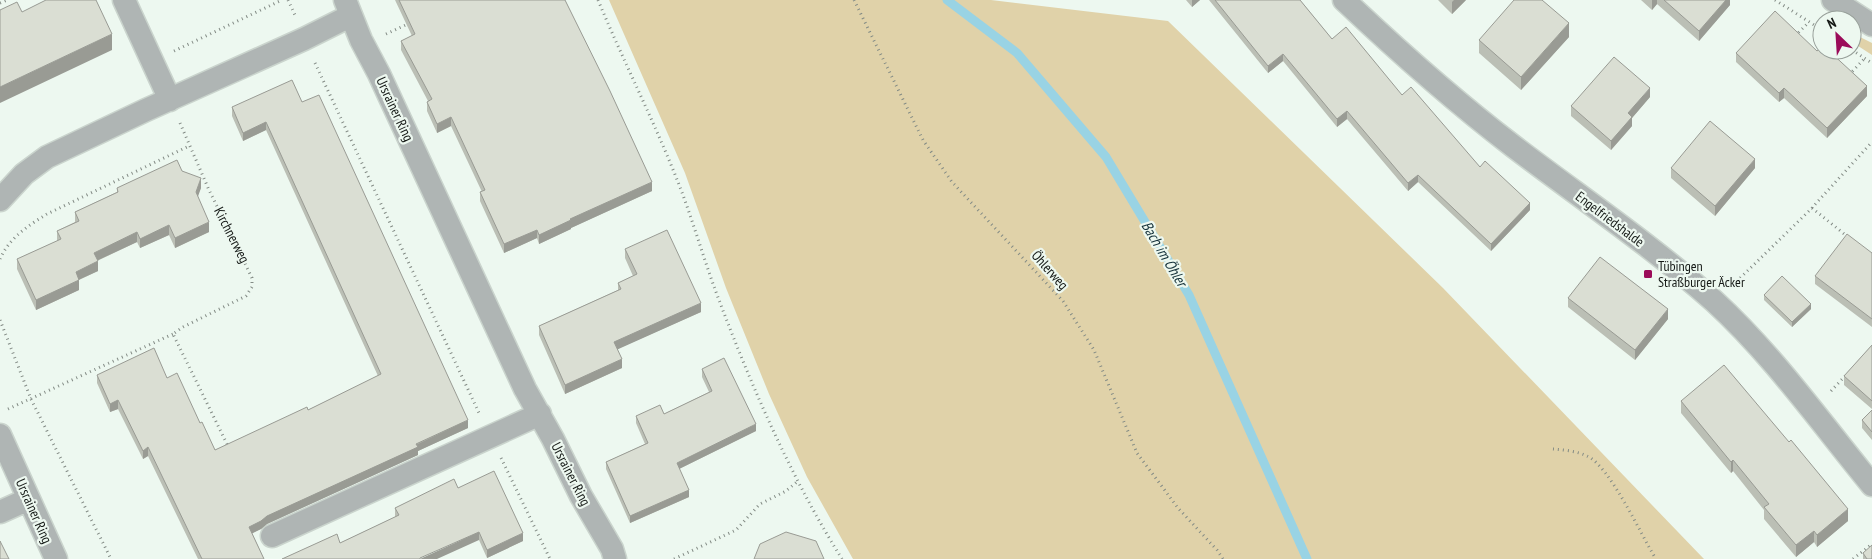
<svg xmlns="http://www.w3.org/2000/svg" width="1872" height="559" font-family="'PT Sans Narrow',sans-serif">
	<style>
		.green { fill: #e0d2a9 }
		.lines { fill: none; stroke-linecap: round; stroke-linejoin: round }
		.stream { stroke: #99d3e4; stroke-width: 9 }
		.street-casing { stroke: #cad4cd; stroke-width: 25 }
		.path { stroke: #838b85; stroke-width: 3; stroke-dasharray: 1 4; stroke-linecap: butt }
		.street { stroke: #afb5b4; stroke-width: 22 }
		.wall { fill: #bbbfb5 }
		.shaded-wall { fill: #999b94 }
		.building { fill: #daded3; stroke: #999b94 }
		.poi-dot { fill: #9b0b59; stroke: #edf8f0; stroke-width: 2 }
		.labels { text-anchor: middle; stroke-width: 4.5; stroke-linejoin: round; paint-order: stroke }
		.street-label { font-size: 14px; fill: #141815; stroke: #edf8f0 }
		.poi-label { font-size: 14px; fill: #141815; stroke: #edf8f0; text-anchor: start }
		.water-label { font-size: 15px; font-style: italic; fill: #15323a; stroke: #edf8f0 }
	</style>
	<rect width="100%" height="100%" fill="#edf8f0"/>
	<path class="green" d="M609 0H991L1168 21 1443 288 1704 559H853L807 477 769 394 726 288 685 173Z
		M1852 33 1872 43V55L1852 42Z"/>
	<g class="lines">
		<path class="stream" d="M947 0 1017 53 1106 157 1189 295 1307 559"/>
		<g class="street-casing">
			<path id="street" d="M124 0 170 100
				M345 0 361 40 379 74 525 389 553 439 581 496 612 549 615 559
				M1344 0C1398 51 1454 101 1513 146 1580 197 1651 245 1714 301 1773 355 1821 423 1872 485
				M1833 0 1872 25
				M0 200 24 174 47 157 146 110 304 39 350 16
				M0 435 56 559
				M0 512 29 499
				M272 536 540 414"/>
		</g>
		<path class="path" d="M288 0 295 15
			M598 0C623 60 652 117 676 177 691 214 702 254 716 292 750 383 790 476 842 559
			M854 0 923 140 952 182 1063 301 1094 350 1137 453 1178 508 1217 550 1223 559
			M1775 0 1822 30
			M0 3 7 0
			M386 34 410 23
			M1795 36 1809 22
			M1852 50 1872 63
			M174 51 282 0
			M315 63 480 415
			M1849 75 1865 58
			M180 123 209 190 252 278V287L246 296 183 327 173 334 229 448
			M1812 208 1848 237
			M0 259C9 238 29 225 47 214L189 146
			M1733 285 1810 210 1872 142
			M0 320 31 399 111 559
			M1831 391 1847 374
			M8 409 173 334
			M1553 449C1564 450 1577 451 1587 456 1610 466 1641 535 1656 559
			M501 458 550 559
			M674 559 736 530 760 504 786 491 798 481
			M1853 559 1872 544"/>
		<use href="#street" class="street"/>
	</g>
	<path class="wall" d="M395 0H565L652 191 571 228V229L539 244 537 238 504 253 480 201V192H482L451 126 437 133 427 111V102L428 101 401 50V41L412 36Z
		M1186 0H1200L1192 7Z
		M1209 0H1300L1332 39 1402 95 1480 167 1530 210 1491 251 1418 182 1408 191 1347 119 1337 127 1283 61 1268 73Z
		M1438 0H1466L1452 14Z
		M1641 0H1730V5L1699 41 1657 4 1652 10Z
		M1569 37 1521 90 1479 53V40Z
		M1817 51 1867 96 1827 138 1784 98 1779 102 1736 62V53Z
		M1650 97 1632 118V126L1611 150 1571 116V106Z
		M302 102 468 428 418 451V455L267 524 261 529 252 533 264 559H198L148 456 143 459 118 409 110 412 97 383V375L167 378 200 423 215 450 308 410 378 376 266 130 243 141 232 116V107Z
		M1671 168H1755L1715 216 1671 178Z
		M182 171 201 188 197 196 209 232 175 248 169 235 140 248 137 242 97 261 98 271 79 280V290L36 310 17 269V259L57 241V231L75 222V212L117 192V188Z
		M625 249 701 312 617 349 622 368 565 394 539 335V326L618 290V283L633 276 625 258Z
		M1872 253V327L1815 284V276Z
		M1764 295 1811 309 1792 327 1764 300Z
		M1568 298 1668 319 1635 360 1568 307Z
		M1872 345V409L1844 385V376Z
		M702 369 756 431 679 469 689 497 630 523 606 469V462L645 444 636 423V416L664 414 709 392 702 377Z
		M1681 401 1848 521 1817 547 1814 542 1796 557 1764 519V510L1733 471 1731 473 1681 413Z
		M1872 410V440L1862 428V420Z
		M458 488 523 541 487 558 479 540 340 543 395 517V508Z
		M1863 553 1872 559H1863Z"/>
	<path class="shaded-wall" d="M1192 0H1200L1192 7Z
		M1454 0H1466L1452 14V2Z
		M1652 0H1657V4L1652 10Z
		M1726 0H1730V5L1699 41V31Z
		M1569 23V37L1521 90V77Z
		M112 34V50L0 103V87Z
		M1283 54V61L1268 73V66Z
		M1867 86V96L1827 138V128Z
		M1650 88V97L1632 118V126L1611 150V141L1628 113Z
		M1784 88V98L1779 102V93Z
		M1347 111V119L1337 127V119Z
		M451 117V126L437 133V124Z
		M266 122V130L243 141V133Z
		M1755 159V168L1715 216V206Z
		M1418 175V182L1408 191V183Z
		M201 178V188L196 202V192Z
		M652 182V191L571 228V229L539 244V235L570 219Z
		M1530 203V210L1491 251V244Z
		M209 222V232L175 248V238Z
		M169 225V235L140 248V239Z
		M537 230V238L504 253V244Z
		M137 232V242L94 262V253Z
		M98 261V271L76 281V272Z
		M79 280V290L36 310V300Z
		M701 303V312L614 351V342Z
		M1811 304V309L1792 327V322Z
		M1668 309V319L1635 360V350Z
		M622 359V368L565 394V385Z
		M118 400V409L110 412V404Z
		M468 420V428L418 451V455L267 524 261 529 249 535V527L267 516Z
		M756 424V431L677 470V463Z
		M148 447V456L143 459V451Z
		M1733 460V471L1731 473V462Z
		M689 490V497L630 523V516Z
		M1848 509V521L1817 547V535Z
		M1814 531V542L1796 557V545Z
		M479 532V540L437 559H420Z
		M523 533V541L487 558V550Z"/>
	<path class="building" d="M46 0H96L112 34 0 87V10L17 2 22 12Z
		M399 0H565L610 91 652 182 570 219 571 220 539 235 537 230 504 244 480 192 485 190 451 117 437 124 427 102 432 99 401 41 415 34Z
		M1215 0H1300L1332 39 1346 27 1402 95 1411 87 1480 167 1485 161 1530 203 1491 244 1418 175 1408 183 1347 111 1337 119 1283 54 1268 66Z
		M1514 0H1542L1569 23 1521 77 1479 40Z
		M1664 0H1726L1699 31Z
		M1775 11 1817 51 1822 47V50H1828L1867 86 1827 128 1784 88 1779 93 1736 53Z
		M1614 57 1650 88 1628 113 1632 117 1611 141 1571 106Z
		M292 80 302 102 319 95 468 420 416 444 418 447 267 516 261 521 249 527 264 559H202L148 447 143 451 118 400 110 404 97 375 154 348 167 378 177 373 200 423 202 422 215 450 307 407 308 410 381 374 266 122 243 133 232 107Z
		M1710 121 1755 159 1715 206 1671 168Z
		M177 160 182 171 201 178 196 192 209 222 175 238 169 225 140 239 137 232 94 253 98 261 76 272 79 280 36 300 17 259 61 239 57 231 79 221 75 212 118 192 117 188Z
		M667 230 701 303 614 342 622 359 565 385 539 326 621 289 618 283 637 274 625 249Z
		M1847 234 1872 253V319L1815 276Z
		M1600 257 1668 309 1635 350 1568 298Z
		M1782 276 1811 304 1792 322 1764 295Z
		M1872 345V401L1844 376Z
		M724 358 756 424 677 463 689 490 630 516 606 462 648 443 636 416 660 405 664 414 712 391 702 369Z
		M1724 365 1789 442 1791 440 1848 509 1817 535 1814 531 1796 545 1764 507 1769 504 1733 460 1731 462 1681 401Z
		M1872 410V432L1862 420Z
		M494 471 523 533 487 550 479 532 420 558V559H282L337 534 340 543 399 515 395 508 454 479 458 488Z
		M786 532 816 541 824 559H754L760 544Z
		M0 541 9 559H0Z
		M1872 545V559H1867L1863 553Z"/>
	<rect class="poi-dot" x="1643" y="269" width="10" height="10" rx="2.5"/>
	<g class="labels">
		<g class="street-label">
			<text transform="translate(395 109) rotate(65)" y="5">Ursrainer Ring</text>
			<text transform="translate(1610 219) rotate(37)" y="5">Engelfriedshalde</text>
			<text transform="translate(232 235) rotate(63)" y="5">Kirchnerweg</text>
			<text transform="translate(1050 270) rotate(48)" y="5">Öhlerweg</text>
			<text transform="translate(571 474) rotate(63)" y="5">Ursrainer Ring</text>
			<text transform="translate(34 511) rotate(66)" y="5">Ursrainer Ring</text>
		</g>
		<g class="poi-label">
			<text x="1658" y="271">Tübingen<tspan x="1658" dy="16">Straßburger Äcker</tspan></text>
		</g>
		<g class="water-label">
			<text transform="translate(1164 254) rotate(59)" y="5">Bach im Öhler</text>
		</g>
	</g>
	<g transform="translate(1837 35) rotate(335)"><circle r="24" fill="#edf8f0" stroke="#969e98"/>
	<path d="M0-4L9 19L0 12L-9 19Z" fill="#9b0b59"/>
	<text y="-8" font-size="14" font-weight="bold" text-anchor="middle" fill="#141815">N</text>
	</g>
</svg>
